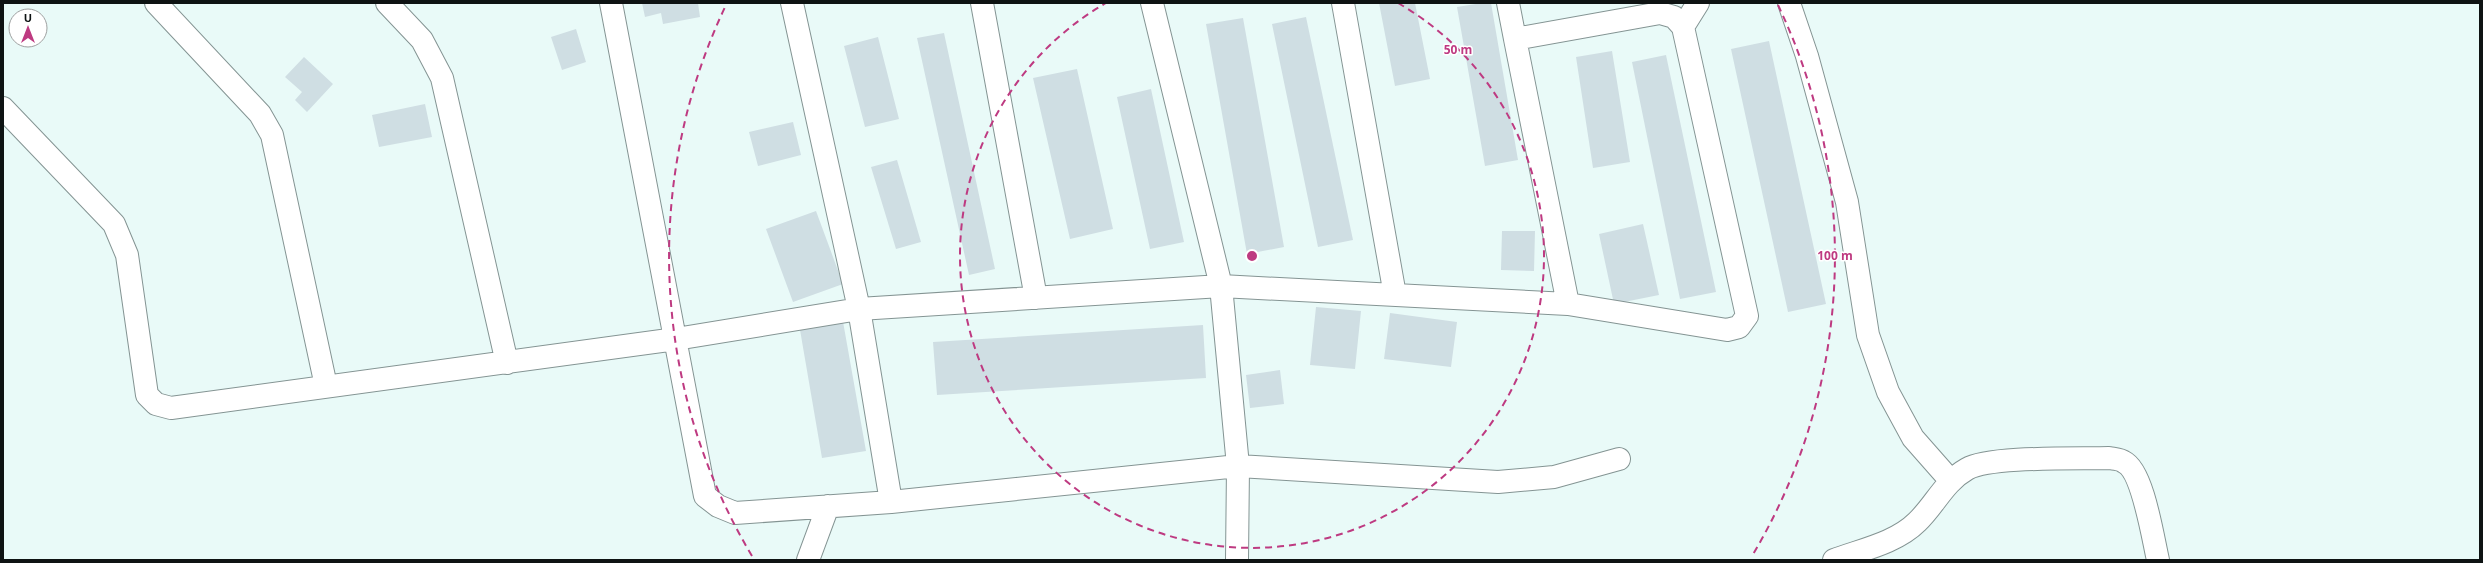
<svg xmlns="http://www.w3.org/2000/svg" width="2483" height="563" font-family="'Open Sans',sans-serif">
	<style>
		.building { fill: #cfdee3 }
		.lines { fill: none; stroke-linecap: round; stroke-linejoin: round }
		.minor-casing { stroke: #849493; stroke-width: 24 }
		.minor { stroke: #fff; stroke-width: 22 }
		.ring { fill: none; stroke: #be3a81; stroke-width: 2; stroke-dasharray: 7 5 }
		.centre { fill: #be3a81; stroke: #fff; stroke-width: 2 }
		.ring-label { font-size: 12px; text-anchor: middle; font-weight: bold; fill: #be3a81; stroke: #fff; stroke-width: 3; stroke-linejoin: round; paint-order: stroke }
	</style>
	<rect width="100%" height="100%" fill="#e9faf8"/>
	<path class="building" d="M642 3H698L700 17 663 24 661 13 645 17Z
		M1379 3H1415L1430 79 1395 86Z
		M1482 3H1491L1518 160 1485 166 1457 7Z
		M1306 17 1353 240 1318 247 1272 24Z
		M1243 18 1284 247 1247 254 1206 24Z
		M576 29 586 62 562 70 551 37Z
		M944 33 995 269 969 275 917 38Z
		M878 37 899 119 865 127 844 46Z
		M1769 41 1826 304 1788 312 1731 49Z
		M1612 51 1630 162 1593 168 1576 57Z
		M1666 55 1716 292 1680 299 1632 62Z
		M304 57 333 84 307 112 295 100 302 92 285 77Z
		M1077 69 1113 229 1070 239 1033 78Z
		M1151 89 1184 242 1150 249 1117 97Z
		M425 104 432 137 379 147 372 115Z
		M793 122 801 155 758 166 749 132Z
		M897 160 921 242 896 249 871 167Z
		M816 211 843 284 793 302 766 229Z
		M1643 224 1659 295 1614 304 1599 234Z
		M1502 231H1535L1534 271 1501 270Z
		M1316 307 1361 311 1355 369 1310 365Z
		M1390 313 1457 322 1451 367 1384 359Z
		M842 316 866 451 822 458 799 324Z
		M1203 325 1206 378 937 395 933 342Z
		M1280 370 1284 404 1250 408 1246 375Z"/>
	<g class="lines">
		<g class="minor-casing">
			<path id="minor" d="M156 3 260 114 272 135 326 386
				M387 3 422 40 442 78 507 363
				M611 3 705 496 718 506 735 513 891 502 1238 466 1498 482 1554 477 1619 459
				M792 3 859 309 891 502
				M982 3 1036 298
				M1152 3 1221 286 1238 466 1237 560
				M1343 3 1395 295
				M1789 3 1807 56 1847 202 1868 335 1888 392 1913 438 1950 480
				M1683 27 1698 3
				M1515 39 1568 304
				M3 108 114 224 127 255 147 395 156 404 171 408 676 339 859 309 1221 286 1568 304 1727 330 1739 327 1747 316 1683 27 1674 17 1660 13 1515 39 1508 3
				M808 560 828 506
				M1834 560C1861 550 1896 543 1917 522 1935 505 1944 482 1967 469 1989 456 2079 459 2109 458 2114 459 2120 459 2124 462 2143 471 2153 539 2158 560"/>
		</g>
		<use href="#minor" class="minor"/>
	</g>
	<g class="ring">
		<path d="M1398 3A292 292 0 1 1 1106 3"/>
		<path d="M752 556A583 583 0 0 1 726 5M1778 5A583 583 0 0 1 1752 556"/>
	</g>
	<circle cx="1252" cy="256" r="6" class="centre"/>
	<g class="ring-label">
		<text x="1458" y="54">50 m</text>
		<text x="1835" y="260">100 m</text>
	</g>
	<rect width="2483" height="563" fill="none" stroke="#0e1313" stroke-width="8"/>
	<g transform="translate(28 28)"><circle r="19" fill="#ffffff" stroke="#9fa1a1"/>
	<path d="M0-3L7 15L0 10L-7 15Z" fill="#be3a81"/>
	<text y="-6" font-size="11" font-weight="bold" text-anchor="middle" fill="#0e1313">U</text>
	</g>
</svg>
